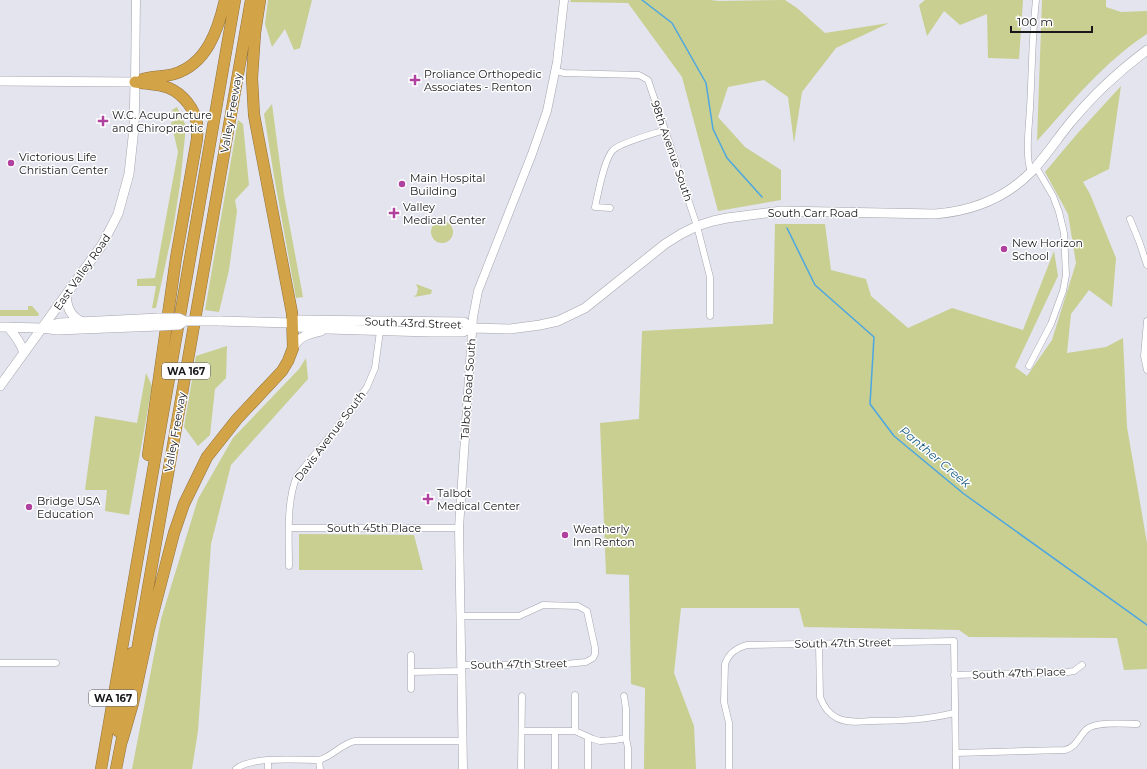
<svg xmlns="http://www.w3.org/2000/svg" width="1147" height="769" font-family="Montserrat,sans-serif">
	<style>
		.green { fill: #c8cf90 }
		.lines { fill: none; stroke-linecap: round; stroke-linejoin: round }
		.stream { stroke: #4ca6e2; stroke-width: 1.5 }
		.minor-casing { stroke: #a4a4ae; stroke-width: 7 }
		.tertiary-casing { stroke: #a4a4ae; stroke-width: 9 }
		.secondary-casing { stroke: #a4a4ae; stroke-width: 10 }
		.motorway-casing { stroke: #927239; stroke-width: 12 }
		.minor { stroke: #fff; stroke-width: 6 }
		.tertiary { stroke: #fff; stroke-width: 8 }
		.secondary { stroke: #fff; stroke-width: 9 }
		.motorway { stroke: #d3a348; stroke-width: 11 }
		.secondary-bridge-casing { stroke: #a4a4ae; stroke-width: 10; stroke-linecap: butt }
		.secondary-bridge { stroke: #fff; stroke-width: 9 }
		.poi-dot { fill: #b0419e; stroke: #fff; stroke-width: 1.5 }
		.labels { text-anchor: middle; stroke-width: 3; stroke-linejoin: round; paint-order: stroke }
		.shield { fill: #fff; stroke: #5d5d60; stroke-width: 1 }
		.shield-label { font-size: 10px; font-weight: bold; fill: #18181c }
		.poi-label { font-size: 11px; fill: #18181c; stroke: #fff; text-anchor: start }
		.street-label { font-size: 11px; fill: #18181c; stroke: #fff }
		.water-label { font-size: 12px; font-style: italic; fill: #1b5d85; stroke: #fff }
	</style>
	<rect width="100%" height="100%" fill="#e3e4ee"/>
	<path class="green" d="M268 0H312L300 48 294 50 285 29 272 47 265 24Z
		M571 0H710L719 1 785 0 797 8 825 33 889 23 836 48 802 92 794 143 788 97 764 80 728 87 718 117 745 147 781 170V200L718 211 682 77 628 3 570 2Z
		M925 0H1023L1019 59 988 58 987 14 960 25 944 11 927 36 919 5Z
		M1042 0H1106V7L1121 12 1147 11V34C1105 61 1070 104 1037 141Z
		M1121 86 1109 169 1083 182 1090 194 1116 258 1112 307 1089 290 1071 314 1067 353 1106 347 1123 338 1127 427 1147 543V669L1124 670 1117 638 969 637 959 630 804 627 799 608H681L674 673 694 726 696 769H644L645 688 631 684 629 575 606 574 600 423 639 419 642 331 773 324 775 224H825L831 270 866 279 871 296 908 328 952 308 1023 330 1054 251 1058 276 1015 367 1027 376 1052 340 1076 263 1068 214 1045 172 1077 134Z
		M272 104 284 195 303 297 296 298 274 176 264 114Z
		M177 107 186 126 180 185 173 229 156 308H152L156 286H137V279L155 278 178 152 171 122 175 121 172 110Z
		M238 120 243 124 249 185 235 200 237 211 229 270 219 312 205 310Z
		M431 232a11 11 0 1 1 22 0a11 11 0 1 1-22 0Z
		M416 284 432 290 431 294 414 297 415 295 416 296 418 289Z
		M28 306H32L39 314 38 316H0V310H28Z
		M227 346 226 378 215 389 210 435 198 446 184 427 196 356Z
		M306 358 308 379 231 465 211 544 198 731 192 769H132L161 619 198 499 233 438 299 369Z
		M146 373 152 386 129 515 105 511 107 490H85L95 416 137 423Z
		M299 534 414 535 423 570H299Z"/>
	<g class="lines">
		<path class="stream" d="M642 0 672 23 706 83 713 129 727 158 762 197
			M787 228 815 285 874 337 870 404 894 436 964 494 1147 625"/>
		<g class="minor-casing">
			<path id="minor" d="M556 71 564 73 639 75 648 80 665 130 697 226 710 277V316
				M1031 172C1025 156 1029 126 1030 108 1032 72 1032 36 1036 0
				M610 208 595 207C598 194 604 159 613 150 622 142 653 134 665 130
				M1130 219 1139 241 1147 265
				M1147 321 1144 356 1147 370
				M1029 366 1051 324 1063 291 1066 275 1064 233 1059 212 1053 196 1036 167
				M290 528H459
				M289 566C289 539 286 501 297 476L349 413 367 387 375 368 380 331
				M462 616H519L543 605 578 606 587 611 595 648V654L593 658 586 662 556 665H462
				M819 644 820 697C823 705 829 714 837 718 847 723 860 722 871 721 900 721 926 720 954 713
				M411 655V689
				M0 663H56
				M411 672 462 671
				M954 675 1068 672 1074 671 1082 665
				M624 696 626 709V738L628 748V769
				M522 731H575L593 739 600 741 615 740 626 738
				M555 731V769
				M575 731V695
				M588 737V769
				M956 753 1065 750C1077 747 1079 736 1087 729 1097 721 1125 724 1137 724
				M319 760 320 769
				M236 769C251 756 298 760 319 760 333 756 341 744 355 741H463
				M268 769V760
				M521 769 522 696
				M729 769V723L724 702 725 664C729 653 736 648 747 645L954 641 956 769"/>
		</g>
		<g class="tertiary-casing">
			<path id="tertiary" d="M135 82 136 0
				M463 769 459 528 473 317 478 291 532 154 547 111 557 62 564 0"/>
		</g>
		<g class="secondary-casing">
			<path id="secondary" d="M0 81 135 82 134 128 129 174 118 214 102 245 0 386
				M66 295C67 307 70 317 83 322
				M219 321 293 323 298 320 464 322 472 328
				M293 323 298 327 328 329 430 332H463L472 328 510 329 540 325 558 321 585 308 665 244 681 234 697 226 713 221 727 218 781 211 935 214C972 211 1006 198 1032 171 1046 156 1057 139 1070 123 1092 96 1119 71 1147 50
				M0 327 42 328 57 330 159 326
				M8 327C15 335 21 343 24 353
				M45 327 59 323 159 318
				M293 348C299 336 308 334 321 331"/>
		</g>
		<g class="motorway-casing">
			<path id="motorway" d="M143 79C153 76 164 77 174 74 207 64 218 30 225 0
				M135 82C146 84 159 84 169 88 183 94 195 109 197 124 198 129 197 135 197 139L176 258 148 455
				M135 662 251 0
				M118 731 132 653
				M122 741 133 703 149 629 161 583 174 533 184 504 207 457 237 419 282 371 288 361 293 348 292 313 254 115 252 78 255 33 260 0
				M101 769 235 0
				M116 769 123 734"/>
		</g>
		<use href="#minor" class="minor"/>
		<use href="#tertiary" class="tertiary"/>
		<use href="#secondary" class="secondary"/>
		<use href="#motorway" class="motorway"/>
		<g class="secondary-bridge-casing">
			<path id="secondary-bridge" d="M159 318H179L185 321H219
				M159 326 179 325 185 321"/>
		</g>
		<use href="#secondary-bridge" class="secondary-bridge"/>
	</g>
	<g class="poi-dot">
		<path d="M413 74h4v4h4v4h-4v4h-4v-4h-4v-4h4z"/>
		<path d="M101 115h4v4h4v4h-4v4h-4v-4h-4v-4h4z"/>
		<circle cx="11" cy="163" r="4"/>
		<circle cx="402" cy="184" r="4"/>
		<path d="M392 207h4v4h4v4h-4v4h-4v-4h-4v-4h4z"/>
		<circle cx="1004" cy="249" r="4"/>
		<path d="M426 493h4v4h4v4h-4v4h-4v-4h-4v-4h4z"/>
		<circle cx="29" cy="507" r="4"/>
		<circle cx="565" cy="535" r="4"/>
	</g>
	<g class="labels">
		<g class="shield">
			<rect x="162" y="363" width="48" height="16" rx="3"/>
			<rect x="89" y="690" width="48" height="16" rx="3"/>
		</g>
		<g class="shield-label">
			<text x="186" y="375">WA 167</text>
			<text x="113" y="702">WA 167</text>
		</g>
		<g class="poi-label">
			<text x="424" y="78">Proliance Orthopedic<tspan x="424" dy="13">Associates - Renton</tspan></text>
			<text x="112" y="119">W.C. Acupuncture<tspan x="112" dy="13">and Chiropractic</tspan></text>
			<text x="19" y="161">Victorious Life<tspan x="19" dy="13">Christian Center</tspan></text>
			<text x="410" y="182">Main Hospital<tspan x="410" dy="13">Building</tspan></text>
			<text x="403" y="211">Valley<tspan x="403" dy="13">Medical Center</tspan></text>
			<text x="1012" y="247">New Horizon<tspan x="1012" dy="13">School</tspan></text>
			<text x="437" y="497">Talbot<tspan x="437" dy="13">Medical Center</tspan></text>
			<text x="37" y="505">Bridge USA<tspan x="37" dy="13">Education</tspan></text>
			<text x="573" y="533">Weatherly<tspan x="573" dy="13">Inn Renton</tspan></text>
		</g>
		<g class="street-label">
			<text transform="translate(231 113) rotate(-80)" y="4">Valley Freeway</text>
			<text transform="translate(672 151) rotate(71)" y="4">98th Avenue South</text>
			<text x="813" y="217">South Carr Road</text>
			<text transform="translate(82 272) rotate(-55)" y="4">East Valley Road</text>
			<text transform="translate(413 323) rotate(2)" y="4">South 43rd Street</text>
			<text transform="translate(468 389) rotate(-86)" y="4">Talbot Road South</text>
			<text transform="translate(175 432) rotate(-80)" y="4">Valley Freeway</text>
			<text transform="translate(330 436) rotate(-53)" y="4">Davis Avenue South</text>
			<text x="374" y="532">South 45th Place</text>
			<text transform="translate(843 643) rotate(-1)" y="4">South 47th Street</text>
			<text transform="translate(519 664) rotate(-1)" y="4">South 47th Street</text>
			<text transform="translate(1019 673) rotate(-2)" y="4">South 47th Place</text>
		</g>
		<g class="water-label">
			<text transform="translate(935 457) rotate(40)" y="4">Panther Creek</text>
		</g>
	</g>
	<path d="M1011 26v6h81v-6" fill="none" stroke="#18181c" stroke-width="2"/>
	<text x="1017" y="26" font-size="12" fill="#18181c" stroke="#ffffff" stroke-width="3" paint-order="stroke">100 m</text>
</svg>
